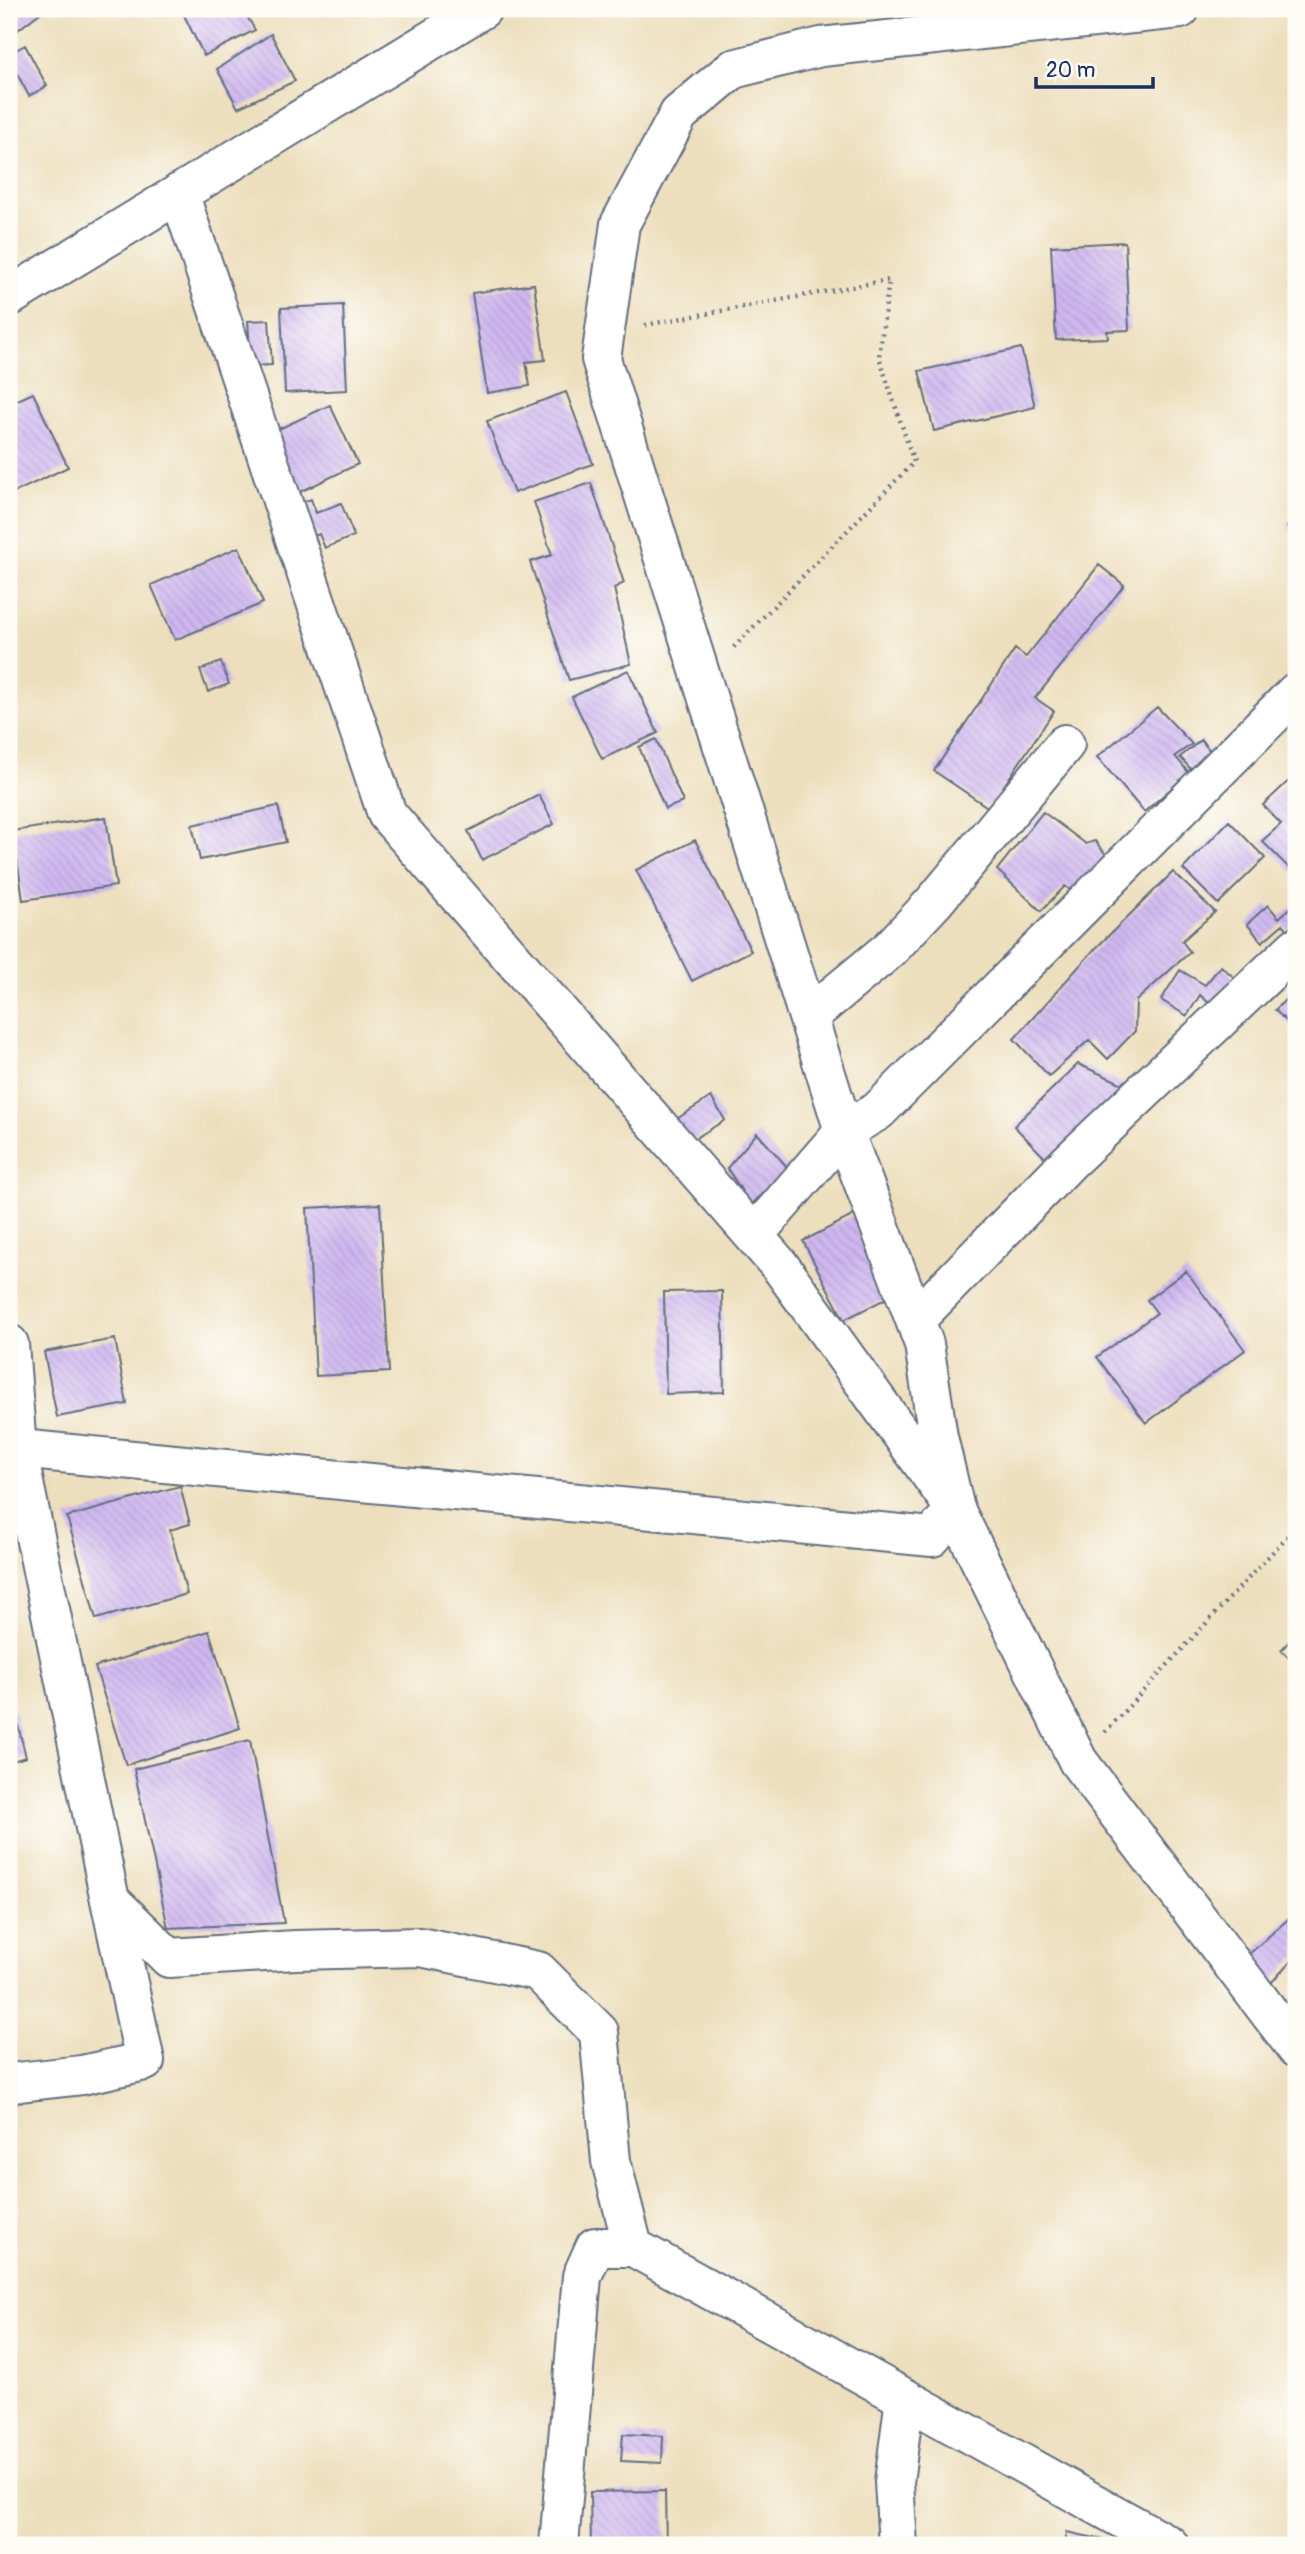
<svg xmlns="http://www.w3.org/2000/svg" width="1305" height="2554" font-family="Pangolin,sans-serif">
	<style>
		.building { fill: url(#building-back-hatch) }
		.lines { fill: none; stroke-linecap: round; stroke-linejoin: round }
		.minor-casing { stroke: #646d7f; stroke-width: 42 }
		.path { stroke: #646d7f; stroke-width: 4.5; stroke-dasharray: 2 5; stroke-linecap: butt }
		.minor { stroke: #fff; stroke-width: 38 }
	</style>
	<defs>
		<pattern id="building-back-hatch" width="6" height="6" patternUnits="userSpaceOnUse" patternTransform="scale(1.75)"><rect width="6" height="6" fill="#cfb8f0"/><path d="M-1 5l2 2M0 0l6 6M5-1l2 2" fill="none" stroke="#b19ed0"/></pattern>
	</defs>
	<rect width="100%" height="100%" fill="#fdfcf7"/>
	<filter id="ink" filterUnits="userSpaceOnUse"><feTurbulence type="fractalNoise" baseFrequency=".0143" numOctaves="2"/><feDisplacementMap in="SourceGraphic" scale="14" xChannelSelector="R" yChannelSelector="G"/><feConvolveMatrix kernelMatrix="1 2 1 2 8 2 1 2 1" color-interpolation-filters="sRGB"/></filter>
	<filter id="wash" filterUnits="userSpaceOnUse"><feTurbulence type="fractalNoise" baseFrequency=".00686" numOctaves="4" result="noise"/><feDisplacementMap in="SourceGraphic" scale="28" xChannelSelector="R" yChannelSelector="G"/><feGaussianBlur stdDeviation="1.57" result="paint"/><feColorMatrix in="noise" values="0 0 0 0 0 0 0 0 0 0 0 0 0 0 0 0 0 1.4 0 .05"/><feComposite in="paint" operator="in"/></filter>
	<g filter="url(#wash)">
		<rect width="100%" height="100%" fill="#eddfbd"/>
		<g id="blocks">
			<path class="building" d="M9 9H45L15 32 9 24Z
				M181 9H243L255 30 204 56Z
				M271 34 295 81 238 108 217 69Z
				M25 45 47 86 29 96 9 59V54Z
				M1125 242 1129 330 1107 331 1108 338 1056 340 1051 246Z
				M534 284 545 360 526 362 530 386 487 393 472 293Z
				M343 305 347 390 285 393 281 308Z
				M269 320 272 365 251 366 248 321Z
				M1021 348 1035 407 934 431 919 371Z
				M566 392 593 464 514 493 487 421Z
				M33 393 68 467 9 495V404Z
				M330 405 358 464 296 494 268 434Z
				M591 483 624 583 614 588 631 664 569 680 530 562 552 555 534 502Z
				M311 499 316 513 341 503 354 536 325 548 319 534 294 544 281 511Z
				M1296 518V536L1287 527Z
				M239 547 263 603 175 640 151 585Z
				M1099 565 1124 585 1079 644 1035 698 1054 711 989 808 934 771 1015 649 1026 657Z
				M221 662 229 684 208 692 200 670Z
				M628 670 658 733 602 759 572 697Z
				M1157 707 1192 744 1175 756 1189 773 1144 812 1097 757Z
				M656 739 683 802 665 809 639 747Z
				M1201 740 1217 759 1197 776 1180 757Z
				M1296 774V873L1295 874 1262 841 1281 824 1263 805Z
				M539 795 554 824 482 860 468 831Z
				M278 806 286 842 200 860 192 825Z
				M1043 812 1086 844 1095 841 1115 866 1081 898 1065 886 1041 911 997 870Z
				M106 817 116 886 23 900 13 831Z
				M1229 821 1265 858 1218 904 1183 869Z
				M695 840 751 951 692 981 636 870Z
				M1173 872 1215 912 1182 941 1190 952 1136 1001 1135 1031 1108 1059 1089 1040 1049 1076 1014 1039 1091 953Z
				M1296 903V935L1294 937 1283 924 1262 942 1247 924 1268 905 1279 918Z
				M1221 966 1244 986 1220 1013 1200 995 1187 1016 1161 1000 1180 970 1205 985Z
				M1296 989V1031L1275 1010Z
				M1078 1064 1130 1087 1050 1163 1014 1126Z
				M711 1097 725 1120 686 1144 672 1122Z
				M757 1133 789 1169 751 1205 727 1168Z
				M380 1204 389 1372 316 1376 307 1208Z
				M854 1215 895 1294 844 1320 803 1241Z
				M1186 1271 1245 1350 1146 1423 1097 1357 1157 1313 1147 1300Z
				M722 1291 724 1392 666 1394 664 1292Z
				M115 1339 127 1404 57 1417 44 1352Z
				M180 1486 190 1524 170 1530 187 1594 96 1619 67 1517Z
				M209 1631 240 1728 126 1765 95 1667Z
				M1296 1634V1665L1281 1650Z
				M14 1710 26 1757 9 1762V1711Z
				M250 1740 284 1923 168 1928 134 1769Z
				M1296 1912V1956L1255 2000 1229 1972Z
				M623 2434 663 2436 662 2463 621 2461Z
				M665 2491 666 2545H591L590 2492Z
				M1067 2532 1113 2542 1112 2545H1065Z"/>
		</g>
	</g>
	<g filter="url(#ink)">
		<use href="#blocks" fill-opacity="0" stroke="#646d7f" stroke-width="2"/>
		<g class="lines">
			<g class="minor-casing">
				<path id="minor" d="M179 193 387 814 780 1266 955 1509 1078 1761 1296 2048
					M9 297 482 9
					M808 1017 890 949 934 902 1065 744
					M754 1235 844 1131 878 1111 1296 692
					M915 1320 1069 1162 1296 947
					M9 1344 17 1449 110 1900 169 1958 295 1950 420 1947 538 1971 599 2032 611 2161 633 2247 1169 2545
					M9 1448 932 1537 955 1509 938 1437 924 1344 844 1131 601 359 620 224 679 114 733 69 821 47 1180 9
					M9 2083 82 2075 145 2061 110 1900
					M559 2545 582 2276 595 2247H633
					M898 2545 894 2482 905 2398"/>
			</g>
			<path class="path" d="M645 325 889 280 879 357 914 462 732 649
				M1105 1732 1296 1527"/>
			<use href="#minor" class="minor"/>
		</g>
	</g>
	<rect width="1305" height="2554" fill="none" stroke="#fdfcf7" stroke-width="35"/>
	<path d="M1036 77v10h117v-10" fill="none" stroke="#1b2f5e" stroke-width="3.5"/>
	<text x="1046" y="77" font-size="21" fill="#1b2f5e" stroke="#fdfcf7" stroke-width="5" paint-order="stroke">20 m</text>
</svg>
